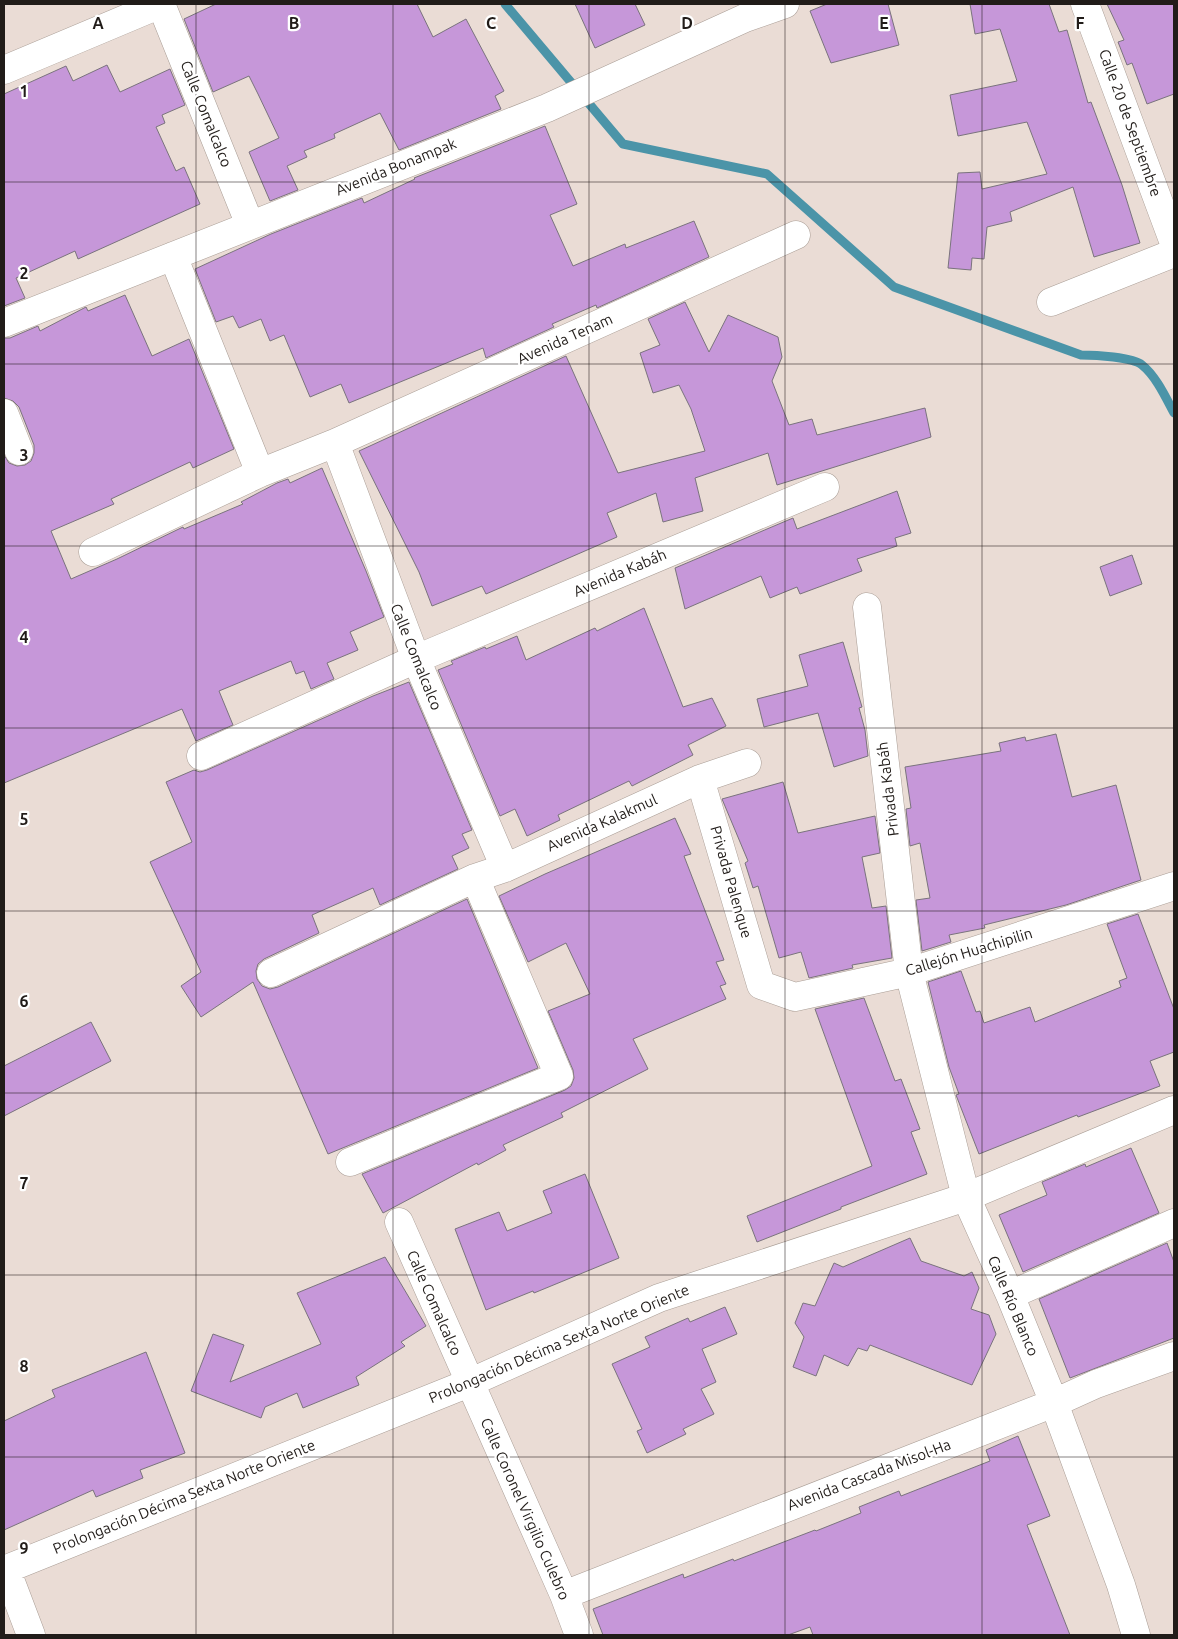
<svg xmlns="http://www.w3.org/2000/svg" width="1178" height="1639" font-family="Ubuntu,sans-serif">
	<style>
		.lines { fill: none; stroke-linecap: round; stroke-linejoin: round }
		.stream { stroke: #4b94a8; stroke-width: 9 }
		.building { fill: #c697d9; stroke: #7a737d }
		.minor-casing { stroke: #aa9e96; stroke-width: 29 }
		.minor { stroke: #fff; stroke-width: 28 }
		.grid { fill: none; stroke: #211c19; stroke-width: 1; stroke-opacity: 0.55 }
		.labels { text-anchor: middle; stroke-width: 4.5; stroke-linejoin: round; paint-order: stroke }
		.street-label { font-size: 15px; fill: #211c19; stroke: #fff }
		.grid-label { font-size: 16px; text-anchor: middle; font-weight: bold; fill: #211c19; stroke: #fff; stroke-width: 4.5; stroke-linejoin: round; paint-order: stroke }
	</style>
	<rect width="100%" height="100%" fill="#eadcd5"/>
	<g class="lines">
		<path class="stream" d="M505 4 623 144 767 174 894 287 1081 355C1095 355 1133 357 1142 365 1156 376 1166 398 1174 413"/>
	</g>
	<path class="building" d="M216 4H417L433 37 466 19 504 91 495 96 501 109 399 150 380 113 334 134 335 138 304 151 307 157 287 166 298 190 270 201 249 152 279 138 258 94 249 76 213 92 184 19Z
		M575 4H635L645 25 595 48Z
		M827 4H888L899 45 831 63 810 11Z
		M970 4H1049L1059 32 1067 30 1088 103 1091 102 1122 185 1140 243 1094 257 1073 187 1010 212 1012 221 987 227 984 259 972 258 971 270 948 268 958 173 980 172 982 189 1047 174 1027 122 958 136 950 95 1017 81 1000 29 975 34Z
		M1107 4H1174V94L1147 104 1132 63 1127 65 1118 42 1124 40Z
		M107 65 120 92 170 69 185 105 162 115 165 123 156 127 176 171 184 167 200 204 78 259 75 251 16 278 25 298 4 306V94L66 66 73 81Z
		M545 126 577 204 550 215 573 266 625 244 626 248 694 221 709 257 597 308 596 305 552 324 554 327 486 358 483 348 349 403 341 384 310 397 284 335 270 341 261 319 239 328 233 316 216 322 195 269 271 234 362 198 364 203 415 179 414 178Z
		M125 295 152 356 189 339 234 449 193 468 190 462 111 499 114 504 51 531 71 579 117 559 183 527 184 529 243 504 241 502 277 483 288 479 290 483 322 468 366 571 384 617 350 632 358 650 327 663 334 679 311 689 304 671 296 674 291 661 219 691 233 725 196 741 182 709 4 783V455L9 463 17 466 25 465 31 461 34 453V445L19 407 13 401 4 398V338H10L38 326 40 331 86 307 88 311Z
		M685 302 709 352 728 315 778 337 782 357 772 381 789 425 812 419 817 435 925 408 931 437 777 485 768 453 695 478 703 511 663 522 656 493 607 513 617 537 486 594 482 586 432 606 419 572 359 451 566 356 618 473 705 451 691 409 679 385 653 393 640 353 660 345 648 319Z
		M897 491 911 533 895 538 897 546 857 559 862 571 800 594 797 587 770 598 761 576 685 609 675 568 793 518 797 529Z
		M1132 555 1142 584 1110 596 1100 567Z
		M644 608 683 707 712 698 726 726 688 745 693 755 632 786 629 781 558 815 560 820 527 836 515 809 500 816 438 670 453 664 451 661 485 647 486 649 517 636 526 660 595 628 597 631Z
		M843 642 862 707 859 708 865 730 868 756 834 767 818 713 764 727 757 699 808 686 799 655Z
		M409 682 472 830 462 834 469 848 452 856 458 869 380 905 373 888 312 915 319 933 264 959 258 964 256 971 257 979 262 986 270 989 278 987 467 899 538 1068 328 1154 253 982 201 1017 181 986 201 972 150 862 192 842 166 782 194 770 200 772 207 770 373 696Z
		M1056 734 1072 797 1116 785 1141 880 1066 905 984 925 985 928 949 935 951 942 922 951 916 900 930 898 920 843 910 846 906 809 911 808 905 767 1001 751 999 743 1025 737 1026 741Z
		M783 782 798 833 875 816 880 853 862 857 872 908 886 906 892 958 852 965 853 968 809 978 801 952 779 958 758 886 753 888 745 863 748 861 722 799Z
		M675 818 691 854 684 856 724 960 716 962 726 984 720 986 726 999 633 1039 648 1069 561 1113 563 1117 503 1145 506 1150 478 1165 477 1163 383 1213 362 1174 565 1090 571 1086 574 1078 573 1070 548 1011 590 994 566 943 528 962 499 896 545 874Z
		M1138 914 1174 1009V1052L1150 1061 1160 1086 1078 1117 1077 1115 979 1154 956 1095 959 1094 949 1067 928 982 961 971 976 1012 980 1011 984 1023 1030 1007 1035 1022 1121 987 1119 981 1127 978 1107 924Z
		M864 998 895 1081 901 1079 920 1129 911 1132 927 1174 841 1207V1209L757 1242 747 1216 872 1166 815 1009Z
		M91 1022 111 1061 4 1116V1066Z
		M1131 1148 1159 1213 1023 1272 999 1215 1047 1195 1042 1182 1085 1164 1086 1167Z
		M585 1174 619 1258 534 1293 533 1291 486 1310 455 1229 499 1212 507 1231 552 1213 543 1191Z
		M910 1238 921 1261 964 1276 972 1272 979 1288 971 1309 989 1315 996 1334 972 1385 870 1345 867 1351 858 1348 848 1366 824 1355 816 1376 793 1367 804 1337 795 1323 803 1303 815 1306 834 1263 843 1267Z
		M1167 1243 1174 1262V1338L1070 1378 1039 1299Z
		M385 1257 426 1326 401 1342 405 1346 356 1377 359 1385 303 1408 297 1393 265 1407 261 1418 191 1391 213 1334 244 1345 230 1382 321 1344 297 1293Z
		M725 1307 737 1334 702 1349 716 1382 701 1389 714 1414 683 1429 686 1434 647 1453 637 1431 642 1429 612 1364 650 1347 645 1337 688 1318 690 1322Z
		M146 1352 185 1453 140 1470 143 1478 96 1497 93 1490 4 1530V1421L55 1397 52 1390Z
		M1018 1436 1050 1516 1027 1525 1070 1635H813L810 1627 788 1635H603L593 1609 683 1574 684 1578 733 1559 734 1561 815 1530 816 1531 861 1513 859 1507 899 1491 901 1496 990 1461 986 1450Z"/>
	<g class="lines">
		<g class="minor-casing">
			<path id="minor" d="M161 4 250 225
				M1085 4 1174 243
				M4 70 161 4
				M173 256 260 473
				M1051 302 1174 253
				M4 323 547 108 745 18 785 4
				M4 413 19 451
				M335 443 416 659 505 868
				M93 552 260 473 335 443 796 235
				M867 607 909 972 966 1197 1010 1295 1054 1403 1121 1585 1136 1635
				M201 756 416 659 825 487
				M700 779 761 985 795 997 909 972 1174 886
				M271 973 475 878 505 868 700 779 747 763
				M350 1162 559 1076 475 878
				M399 1222 564 1595 579 1635
				M1010 1295 1174 1223
				M6 1569 31 1635
				M4 1570 469 1383 659 1298 966 1197 1174 1110
				M564 1595 1054 1403 1096 1384 1174 1356"/>
		</g>
		<use href="#minor" class="minor"/>
	</g>
	<path class="grid" d="M196 4V1635M393 4V1635M589 4V1635M785 4V1635M982 4V1635M4 182H1174M4 364H1174M4 546H1174M4 728H1174M4 911H1174M4 1093H1174M4 1275H1174M4 1457H1174"/>
	<g class="labels">
		<g class="street-label">
			<text transform="translate(206 114) rotate(68)" y="5">Calle Comalcalco</text>
			<text transform="translate(1130 123) rotate(70)" y="5">Calle 20 de Septiembre</text>
			<text transform="translate(396 167) rotate(-22)" y="5">Avenida Bonampak</text>
			<text transform="translate(565 339) rotate(-24)" y="5">Avenida Tenam</text>
			<text transform="translate(620 573) rotate(-23)" y="5">Avenida Kabáh</text>
			<text transform="translate(416 657) rotate(68)" y="5">Calle Comalcalco</text>
			<text transform="translate(888 789) rotate(-97)" y="5">Privada Kabáh</text>
			<text transform="translate(602 823) rotate(-24)" y="5">Avenida Kalakmul</text>
			<text transform="translate(731 882) rotate(74)" y="5">Privada Palenque</text>
			<text transform="translate(969 952) rotate(-17)" y="5">Callejón Huachipilin</text>
			<text transform="translate(434 1303) rotate(66)" y="5">Calle Comalcalco</text>
			<text transform="translate(1013 1306) rotate(67)" y="5">Calle Río Blanco</text>
			<text transform="translate(559 1344) rotate(-23)" y="5">Prolongación Décima Sexta Norte Oriente</text>
			<text transform="translate(869 1475) rotate(-21)" y="5">Avenida Cascada Misol-Ha</text>
			<text transform="translate(184 1497) rotate(-22)" y="5">Prolongación Décima Sexta Norte Oriente</text>
			<text transform="translate(525 1509) rotate(66)" y="5">Calle Coronel Virgilio Culebro</text>
		</g>
	</g>
	<g class="grid-label">
		<text x="98" y="29">A</text>
		<text x="294" y="29">B</text>
		<text x="491" y="29">C</text>
		<text x="687" y="29">D</text>
		<text x="884" y="29">E</text>
		<text x="1080" y="29">F</text>
		<text x="24" y="97">1</text>
		<text x="24" y="279">2</text>
		<text x="24" y="461">3</text>
		<text x="24" y="643">4</text>
		<text x="24" y="825">5</text>
		<text x="24" y="1007">6</text>
		<text x="24" y="1189">7</text>
		<text x="24" y="1372">8</text>
		<text x="24" y="1554">9</text>
	</g>
	<rect width="1178" height="1639" fill="none" stroke="#211c19" stroke-width="10"/>
</svg>
